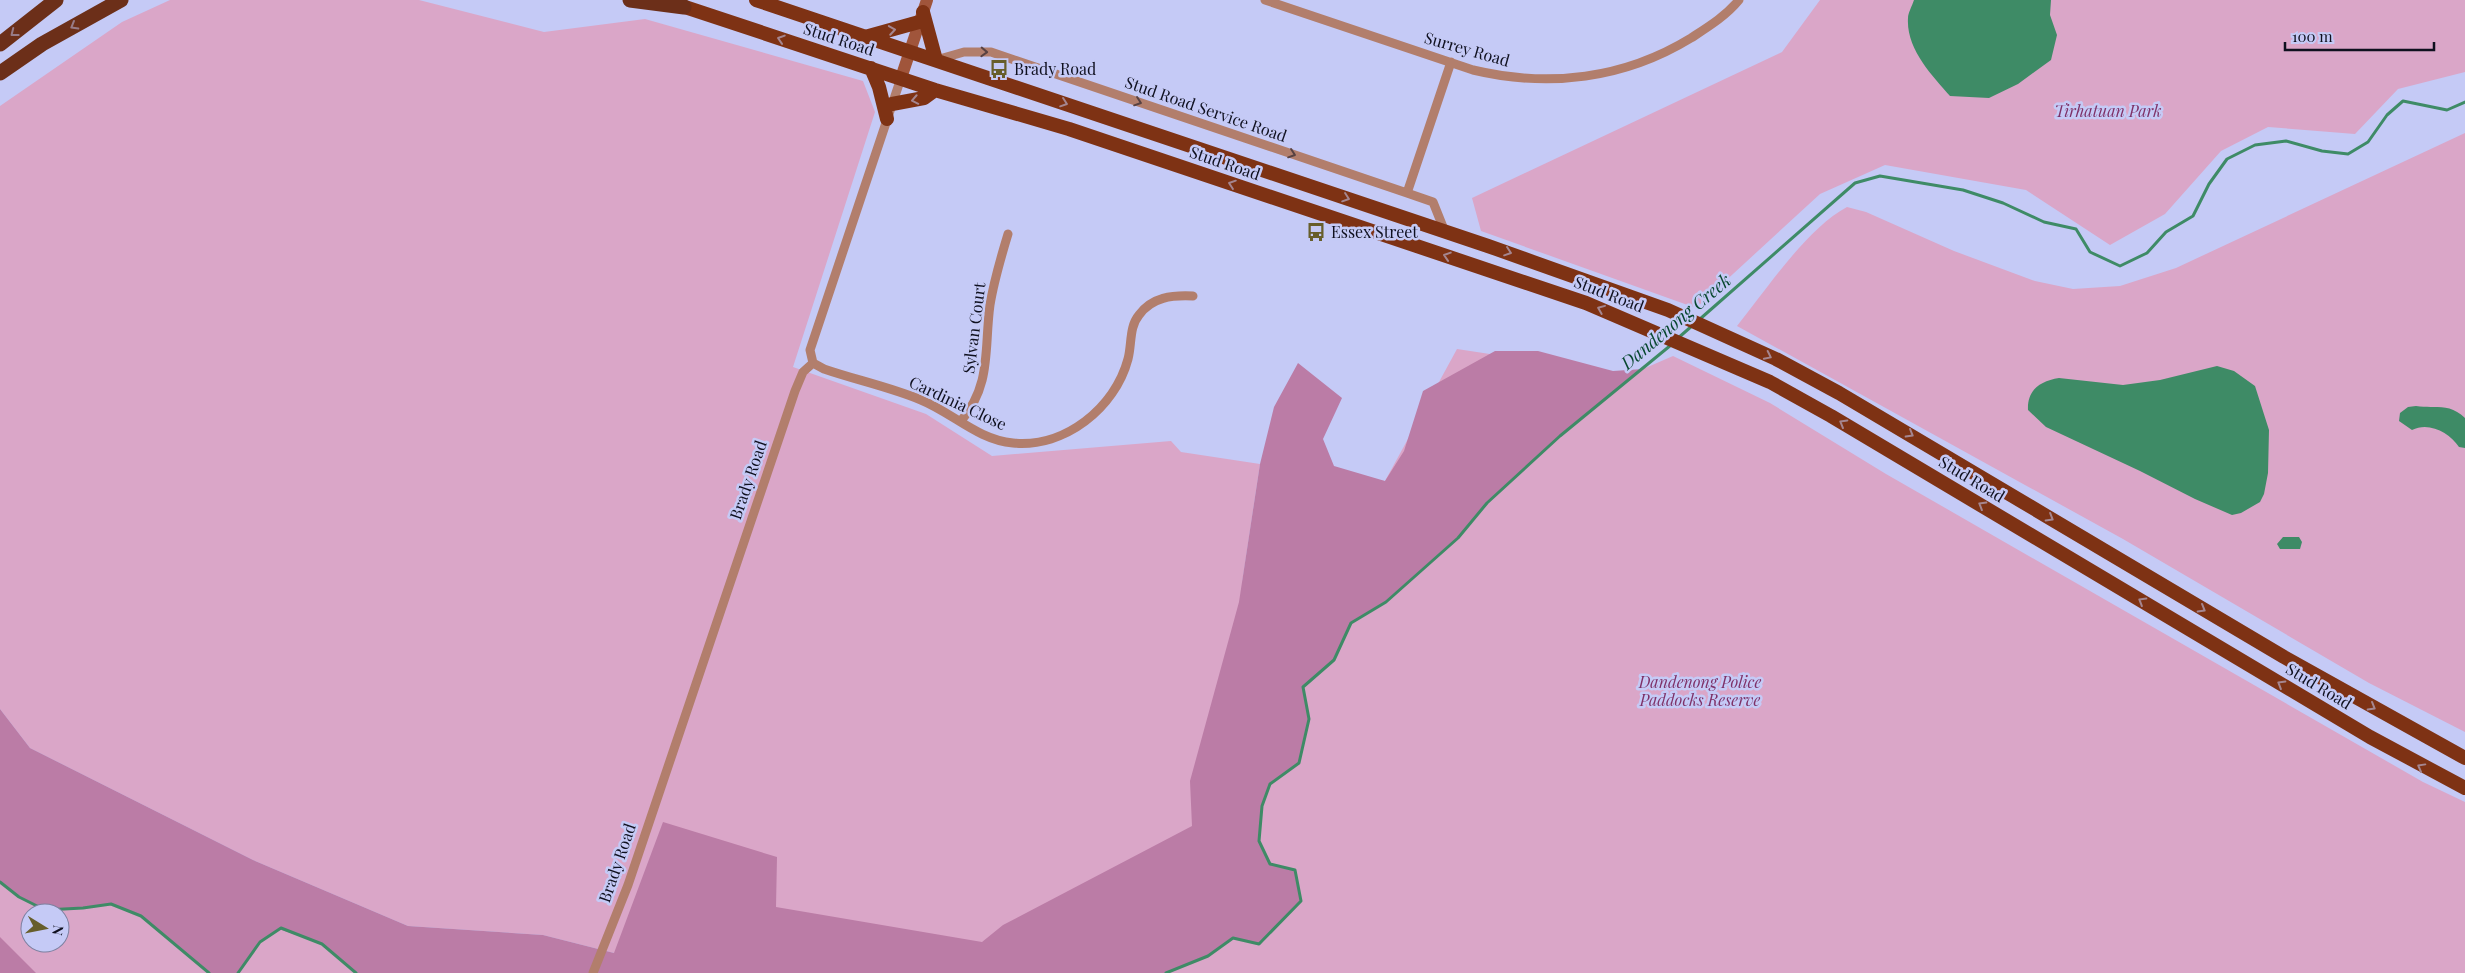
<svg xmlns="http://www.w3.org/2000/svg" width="2465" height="973" font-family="'Playfair Display',serif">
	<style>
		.green { fill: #daa6c8; fill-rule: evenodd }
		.forest { fill: #bb7ca6 }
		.water { fill: #3e8b66 }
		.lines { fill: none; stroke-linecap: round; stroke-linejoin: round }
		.stream { stroke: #3e8b66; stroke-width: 3 }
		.minor { stroke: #b27e6c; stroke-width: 9 }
		.secondary { stroke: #a0553b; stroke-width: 12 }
		.trunk { stroke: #7e3214; stroke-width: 14 }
		.motorway { stroke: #6c2f19; stroke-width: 15 }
		.oneway { stroke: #987c88 }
		.oneway2 { stroke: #a58690 }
		.oneway3 { stroke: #584242 }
		.labels { text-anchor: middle; stroke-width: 5; stroke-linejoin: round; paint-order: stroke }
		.street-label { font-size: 16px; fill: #0f101f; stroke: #c5caf6 }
		.poi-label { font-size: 16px; fill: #0f101f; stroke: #c5caf6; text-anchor: start }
		.park-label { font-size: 16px; font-style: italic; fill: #7e3168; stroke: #c5caf6 }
		.water-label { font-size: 18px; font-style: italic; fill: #07472e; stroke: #c5caf6 }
	</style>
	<rect width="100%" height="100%" fill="#c5caf6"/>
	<path class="green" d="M170 0H419L544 32 645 19 863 81 875 112 793 367 926 414 992 456 1171 441 1181 452 1260 464 1242 583 1272 466 1385 481 1457 349 1594 370 1623 385 1643 369 1673 356 1770 403 1886 474 2423 782 2465 802V973H769L614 953 543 935 408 926 253 860 30 748 0 709V106L122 22Z
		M1820 0H2465V72L2398 89 2355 134 2268 127 2221 151 2165 214 2110 245 2026 190 1885 165 1820 194 1696 308 1481 231 1472 198 1782 52Z
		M2465 133V732L2369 683 2123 539 1737 326C1767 289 1806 229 1847 207L1866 212 1954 251 2035 281 2073 289 2120 286 2176 268Z
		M0 882 19 897 45 910 83 908 111 904 141 916 209 973H0ZM30 913H60V943H30Z
		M281 928 322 944 356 973H238L260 942Z"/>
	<path class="forest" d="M1495 351H1538L1613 371 1643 369 1560 436 1487 503 1458 538 1386 602 1351 623 1334 660 1303 687 1309 719 1299 763 1270 784 1262 806 1259 841 1270 864 1295 870 1301 901 1259 944 1232 938 1208 956 1166 973H356L322 944 279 929 260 942 238 973H209L141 916 111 904 83 908 45 910 19 897 0 882V709L30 748 253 860 408 926 543 935 614 953 663 822 777 857 776 907 982 942 1003 925 1192 826 1190 781 1239 602 1260 464 1274 407 1298 363 1342 398 1323 439 1334 466 1385 481 1404 451 1423 391Z
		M0 937 36 973H0Z"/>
	<path class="water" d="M1914 0H2051L2050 15 2057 35 2051 60 2018 84 1989 98 1950 96C1932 75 1906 49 1908 18 1908 13 1912 6 1914 0Z
		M2217 366 2234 371 2255 386 2269 430 2268 473 2264 494 2260 502 2241 513 2232 515 2195 499 2140 471 2046 427 2028 410C2027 390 2040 381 2059 378L2123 385 2160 380Z
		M2416 406C2435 409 2449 402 2465 418V448L2459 447C2450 433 2429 421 2412 430L2399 421 2400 413 2408 407Z
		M2283 537H2299L2302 542 2300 549H2280L2277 544Z"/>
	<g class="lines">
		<path class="stream" d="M1700 319 1855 183 1880 176 1963 190 2003 203 2044 222 2076 229 2090 252 2120 266 2147 253 2166 232 2193 216 2209 184 2227 159 2255 145 2286 141 2322 151 2348 154 2368 142 2387 115 2403 101 2447 110 2465 102
			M1677 339 1693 325
			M0 882 19 897 45 910 83 908 111 904 141 916 209 973
			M238 973 260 942 281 928 322 944 356 973
			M1166 973 1208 956 1233 938 1259 944 1301 901 1295 870 1270 864 1259 841 1262 806 1270 784 1299 763 1309 719 1303 687 1334 660 1351 623 1386 602 1458 538 1487 503 1560 436 1671 345"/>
		<path class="minor" d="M1265 0 1473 70C1549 88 1624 79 1691 38 1708 27 1726 16 1739 0
			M936 60 964 52H991L1407 193 1433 202 1445 232
			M1407 193 1451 62
			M813 363 824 369C856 380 890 387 921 400 953 413 978 440 1013 443 1065 448 1115 408 1128 359 1132 344 1129 327 1139 315 1152 297 1172 295 1193 296
			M813 363 810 350 901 78
			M961 421C992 384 984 349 990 305 994 280 1001 257 1008 234
			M593 973 628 885 795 391 803 372 813 363"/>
		<path class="secondary" d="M901 78 927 0"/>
		<path class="trunk" d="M756 0 1488 246 1668 310 1776 359 1839 393 2284 657 2465 758
			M673 3 935 90 1069 129 1586 303 1770 382 1831 416 2370 737 2465 788
			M923 12 936 60
			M865 37 919 22
			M871 68 879 87 887 119
			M892 104 924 98 935 90"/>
		<path class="motorway" d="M630 0 684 7
			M0 44 56 0
			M0 73 42 44 121 0"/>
	</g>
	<defs><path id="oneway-chevron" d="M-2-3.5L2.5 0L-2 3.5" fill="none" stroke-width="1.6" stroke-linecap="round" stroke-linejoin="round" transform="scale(1.25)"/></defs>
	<g class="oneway">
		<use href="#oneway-chevron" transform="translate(74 26) rotate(150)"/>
		<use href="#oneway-chevron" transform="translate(14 33) rotate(142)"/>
	</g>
	<g class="oneway2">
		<use href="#oneway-chevron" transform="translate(892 30) rotate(-9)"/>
		<use href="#oneway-chevron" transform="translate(781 39) rotate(-162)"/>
		<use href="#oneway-chevron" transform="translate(915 100) rotate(169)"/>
		<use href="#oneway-chevron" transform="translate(1064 103) rotate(19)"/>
		<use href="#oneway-chevron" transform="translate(1232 184) rotate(-161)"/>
		<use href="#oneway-chevron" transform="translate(1346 198) rotate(19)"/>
		<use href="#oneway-chevron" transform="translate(1508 252) rotate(19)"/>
		<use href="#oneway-chevron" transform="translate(1447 256) rotate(-162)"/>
		<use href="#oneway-chevron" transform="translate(1601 309) rotate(-158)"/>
		<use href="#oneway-chevron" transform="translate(1768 356) rotate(26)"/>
		<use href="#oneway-chevron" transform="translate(1843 423) rotate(-150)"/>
		<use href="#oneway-chevron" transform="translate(1910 434) rotate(30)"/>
		<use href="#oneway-chevron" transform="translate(1982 505) rotate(-149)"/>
		<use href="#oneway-chevron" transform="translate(2050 518) rotate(31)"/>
		<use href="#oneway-chevron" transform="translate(2142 601) rotate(-149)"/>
		<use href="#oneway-chevron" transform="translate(2202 609) rotate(30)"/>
		<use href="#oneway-chevron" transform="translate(2281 684) rotate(-149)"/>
		<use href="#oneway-chevron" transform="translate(2372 707) rotate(30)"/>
		<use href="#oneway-chevron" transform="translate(2421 767) rotate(-151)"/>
	</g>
	<g class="oneway3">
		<use href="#oneway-chevron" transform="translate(984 52) rotate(2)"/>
		<use href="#oneway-chevron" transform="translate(1138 102) rotate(19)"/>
		<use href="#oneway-chevron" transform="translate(1292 154) rotate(19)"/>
	</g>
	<defs>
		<g id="bus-bare" transform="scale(1.5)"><path d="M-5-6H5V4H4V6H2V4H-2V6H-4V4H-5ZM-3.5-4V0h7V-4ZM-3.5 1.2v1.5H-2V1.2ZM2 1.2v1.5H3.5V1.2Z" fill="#675e2b" stroke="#c5caf6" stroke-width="2.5" paint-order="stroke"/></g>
	</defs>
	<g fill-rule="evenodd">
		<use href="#bus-bare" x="999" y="69"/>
		<use href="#bus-bare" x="1316" y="232"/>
	</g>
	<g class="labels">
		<g class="street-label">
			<text transform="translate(839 39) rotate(18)" y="6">Stud Road</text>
			<text transform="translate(1467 49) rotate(16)" y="6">Surrey Road</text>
			<text transform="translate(1206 109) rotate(19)" y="6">Stud Road Service Road</text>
			<text transform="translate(1225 163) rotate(19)" y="6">Stud Road</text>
			<text transform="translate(1609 294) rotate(21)" y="6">Stud Road</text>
			<text transform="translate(974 328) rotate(-83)" y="6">Sylvan Court</text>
			<text transform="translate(958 403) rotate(25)" y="6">Cardinia Close</text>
			<text transform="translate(1972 479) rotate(31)" y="6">Stud Road</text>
			<text transform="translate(748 480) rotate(-71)" y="6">Brady Road</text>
			<text transform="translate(2319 686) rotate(31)" y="6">Stud Road</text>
			<text transform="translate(617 863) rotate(-71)" y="6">Brady Road</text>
		</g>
		<g class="poi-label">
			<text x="1014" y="75">Brady Road</text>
			<text x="1331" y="238">Essex Street</text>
		</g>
		<g class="park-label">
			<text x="2108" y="117">Tirhatuan Park</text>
			<text x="1700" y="688">Dandenong Police<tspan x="1700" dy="18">Paddocks Reserve</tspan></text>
		</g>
		<g class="water-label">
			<text transform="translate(1676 322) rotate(-40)" y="6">Dandenong Creek</text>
		</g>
	</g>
	<g transform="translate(45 928) rotate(100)"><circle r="24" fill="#c5caf6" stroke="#7c80a0"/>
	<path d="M0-4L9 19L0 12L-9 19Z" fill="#675e2b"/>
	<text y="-8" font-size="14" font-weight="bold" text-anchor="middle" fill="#0f101f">N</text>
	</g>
	<path d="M2285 42v8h149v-8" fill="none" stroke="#0f101f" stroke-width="2.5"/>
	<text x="2292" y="42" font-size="15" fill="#0f101f" stroke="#c5caf6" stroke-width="4" paint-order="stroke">100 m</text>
</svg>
